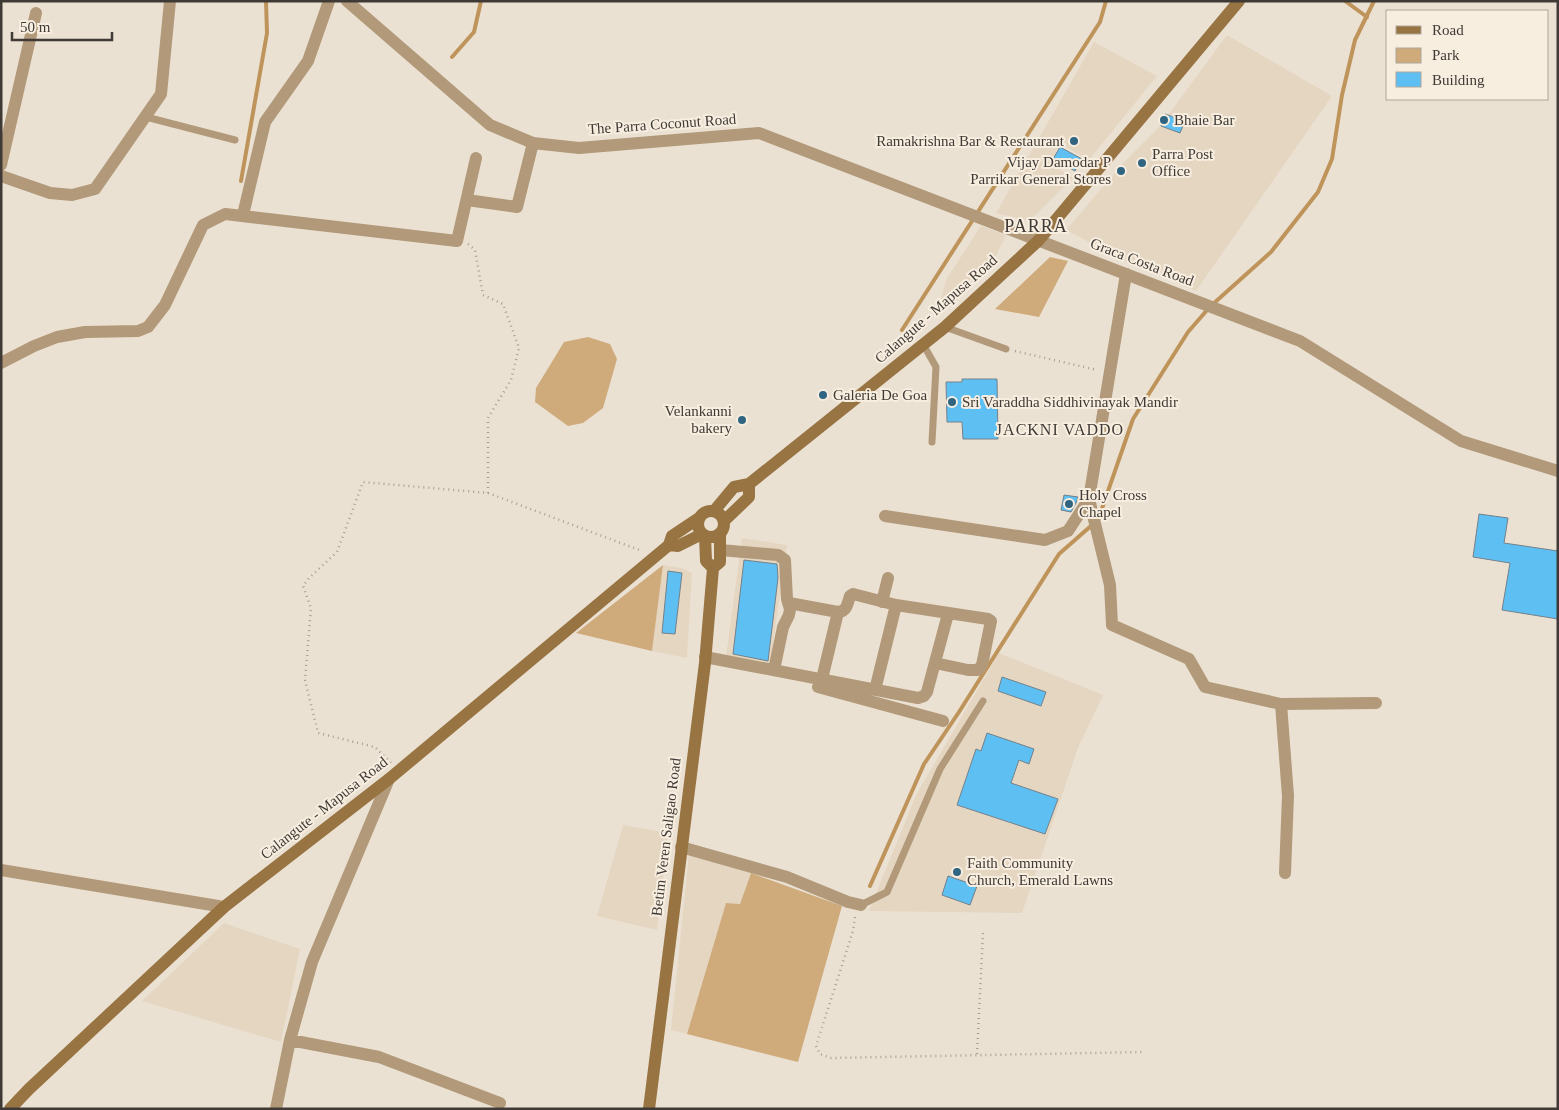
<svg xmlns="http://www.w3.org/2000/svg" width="1559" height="1110" font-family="Georgia,serif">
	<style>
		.built { fill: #e5d6c2 }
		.green { fill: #cfab7c }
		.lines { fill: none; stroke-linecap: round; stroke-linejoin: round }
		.stream { stroke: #be945b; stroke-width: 4 }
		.building { fill: #5ebff3; stroke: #73818a }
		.path { stroke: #a79f95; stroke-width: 2.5; stroke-dasharray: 1 4; stroke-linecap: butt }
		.service { stroke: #b19979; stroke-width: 7 }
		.minor { stroke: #b19979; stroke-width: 12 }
		.tertiary { stroke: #b19979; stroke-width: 12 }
		.secondary { stroke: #987443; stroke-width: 12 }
		.poi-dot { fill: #306581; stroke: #f8eee0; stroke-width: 2 }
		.labels { text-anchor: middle; stroke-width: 4; stroke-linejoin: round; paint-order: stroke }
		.poi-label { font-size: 15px; fill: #3f3a35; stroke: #f8eee0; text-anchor: start }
		.street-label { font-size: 15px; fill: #3f3a35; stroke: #f8eee0 }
		.neighbourhood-label { font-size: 16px; letter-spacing: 1px; fill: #3f3a35; stroke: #f8eee0 }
		.quarter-label { font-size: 18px; letter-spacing: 1px; fill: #3f3a35; stroke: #f8eee0 }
	</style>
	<rect width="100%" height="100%" fill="#ebe1d3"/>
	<path class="built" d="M1227 35 1332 96 1196 291 1124 261 1066 230 1124 162 1160 126Z
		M1094 42 1157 76 1089 160 1060 144 1050 163 1073 178 1030 221 996 213Z
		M981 226 1006 235 996 256 937 311 947 278Z
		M742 538 787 545 769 673 725 664Z
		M663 565 682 568 692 573 687 658 652 651Z
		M999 653 1103 695 1078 748 1022 913 869 911 916 795Z
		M623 825 668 833 657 930 597 916Z
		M689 853 751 873 740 904 726 903 687 1034 671 1030Z
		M224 923 300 949 281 1042 142 1001Z"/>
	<path class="green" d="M1050 257 1068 261 1039 317 995 309Z
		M588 337 610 344 617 359 603 408 583 423 568 426 535 402 536 388 564 342Z
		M663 565 652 651 576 633Z
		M751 873 842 906 798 1062 687 1034 726 903 740 904Z"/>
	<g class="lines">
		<path class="stream" d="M1345 1 1367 17
			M452 57 474 32 481 1
			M241 181 267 33 266 1
			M1213 304 1271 252 1318 192 1332 159 1342 95 1355 40 1374 1
			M902 330 1100 22 1106 1
			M1098 520 1133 419 1188 332 1208 309
			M870 886 924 764 959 712 1059 554 1092 525"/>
	</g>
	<path class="building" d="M1165 114 1185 121 1180 133 1161 126Z
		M1060 147 1082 159 1075 171 1053 159Z
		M962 379H997L998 439H963L962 422H947L946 382H962Z
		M1064 495 1078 497 1076 503 1071 512 1061 510Z
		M1479 514 1508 518 1504 543 1558 551V619L1502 610 1510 563 1473 557Z
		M744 560 777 564 778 578 768 661 733 654Z
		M668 571 682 573 675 634 662 633Z
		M1002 677 1046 692 1041 706 998 691Z
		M987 733 1034 749 1029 764 1019 760 1011 783 1058 799 1045 834 957 805 976 749 981 751Z
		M948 876 977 886 970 905 942 895Z"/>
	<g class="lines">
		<path class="path" d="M468 244 475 250 483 295 503 304 519 348 511 380 488 418V493
			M1015 351 1097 370
			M391 763 375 747 318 733 305 680 311 608 303 586 309 578 337 552 363 482 488 493 642 551
			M855 917 853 931 816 1046 820 1054 831 1058 1143 1052
			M977 1054 983 933"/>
		<path class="service" d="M146 117 235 140
			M945 327 1006 349
			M923 344 936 367 932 442
			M861 905 887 892 940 769 983 701"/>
		<path class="minor" d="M1 165 36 13
			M1 176 50 193 72 195 95 189 161 94 170 1
			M467 200 517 207 533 143
			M243 215 265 122 308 61 329 1
			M1126 274 1089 499 1110 585 1112 625 1189 659 1205 687 1281 704 1288 796 1285 873
			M1 363 34 346 57 337 85 332 138 331 148 327 165 305 203 225 225 214 457 241 476 158
			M885 516 1045 540 1068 531 1089 499
			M720 550 778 555 785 560 787 599 790 609 789 615 783 627 774 670
			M882 602 888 578
			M789 603 838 612 822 679
			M838 612C847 611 847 605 850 596L853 594 896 605 988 619 991 621 982 665 978 670H968L935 663
			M705 657 918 698 924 696 927 692 948 614
			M818 687 943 721
			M875 690 896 605
			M1281 704 1376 703
			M681 847 787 877 848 902 861 905
			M1 870 224 907
			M290 1040 379 1057 500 1103
			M276 1109 290 1040 312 962 389 779"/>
		<path class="tertiary" d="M347 1 490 125 533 143 579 148 759 133 1300 341 1461 441 1558 471"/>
		<path class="secondary" d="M749 484 945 327 1039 240 1239 1
			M698 524a13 13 0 1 1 26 0a13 13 0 1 1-26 0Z
			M714 511 734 487 749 484V497L724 521
			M699 518 672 536 669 545 678 546 702 534
			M705 536 706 561 713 568 720 562V533
			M10 1109 29 1089 224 907 389 779 669 545
			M649 1109 705 663 713 568"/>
	</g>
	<g class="poi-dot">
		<circle cx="1164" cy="120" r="5"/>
		<circle cx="1074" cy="141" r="5"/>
		<circle cx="1142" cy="163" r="5"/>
		<circle cx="1121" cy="171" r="5"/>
		<circle cx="823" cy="395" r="5"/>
		<circle cx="952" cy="402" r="5"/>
		<circle cx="742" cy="420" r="5"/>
		<circle cx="1069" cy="504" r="5"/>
		<circle cx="957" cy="872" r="5"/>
	</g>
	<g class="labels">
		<g class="poi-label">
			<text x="1174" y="125">Bhaie Bar</text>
			<text x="1064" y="146" text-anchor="end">Ramakrishna Bar &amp; Restaurant</text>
			<text x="1152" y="159">Parra Post<tspan x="1152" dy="17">Office</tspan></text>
			<text x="1111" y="167" text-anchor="end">Vijay Damodar P<tspan x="1111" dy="17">Parrikar General Stores</tspan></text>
			<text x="833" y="400">Galeria De Goa</text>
			<text x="962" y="407">Sri Varaddha Siddhivinayak Mandir</text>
			<text x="732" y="416" text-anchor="end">Velankanni<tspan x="732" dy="17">bakery</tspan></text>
			<text x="1079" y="500">Holy Cross<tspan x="1079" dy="17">Chapel</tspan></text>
			<text x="967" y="868">Faith Community<tspan x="967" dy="17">Church, Emerald Lawns</tspan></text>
		</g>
		<g class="street-label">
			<text transform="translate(662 124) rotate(-4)" y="5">The Parra Coconut Road</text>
			<text transform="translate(1142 262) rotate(21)" y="5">Graca Costa Road</text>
			<text transform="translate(936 309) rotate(-41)" y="5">Calangute - Mapusa Road</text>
			<text transform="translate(324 808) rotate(-38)" y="5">Calangute - Mapusa Road</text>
			<text transform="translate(666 837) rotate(-83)" y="5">Betim Veren Saligao Road</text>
		</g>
		<g class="neighbourhood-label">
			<text x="1060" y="435">JACKNI VADDO</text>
		</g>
		<g class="quarter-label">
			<text x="1036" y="232">PARRA</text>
		</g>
	</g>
	<rect width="1559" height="1110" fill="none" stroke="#3f3a35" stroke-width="5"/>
	<rect x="1386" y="10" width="162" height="90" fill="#f8eee0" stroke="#aea69c"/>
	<rect x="1396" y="26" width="25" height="8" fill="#987443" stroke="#aea69c"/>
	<text x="1432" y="35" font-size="15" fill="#3f3a35">Road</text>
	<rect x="1396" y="48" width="25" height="15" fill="#cfab7c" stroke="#aea69c"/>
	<text x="1432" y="60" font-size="15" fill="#3f3a35">Park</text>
	<rect x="1396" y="72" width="25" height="15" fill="#5ebff3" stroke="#aea69c"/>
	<text x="1432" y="85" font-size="15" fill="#3f3a35">Building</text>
	<path d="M12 32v8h100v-8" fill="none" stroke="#3f3a35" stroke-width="2.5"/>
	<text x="20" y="32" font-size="15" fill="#3f3a35" stroke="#f8eee0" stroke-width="4" paint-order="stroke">50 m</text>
</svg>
